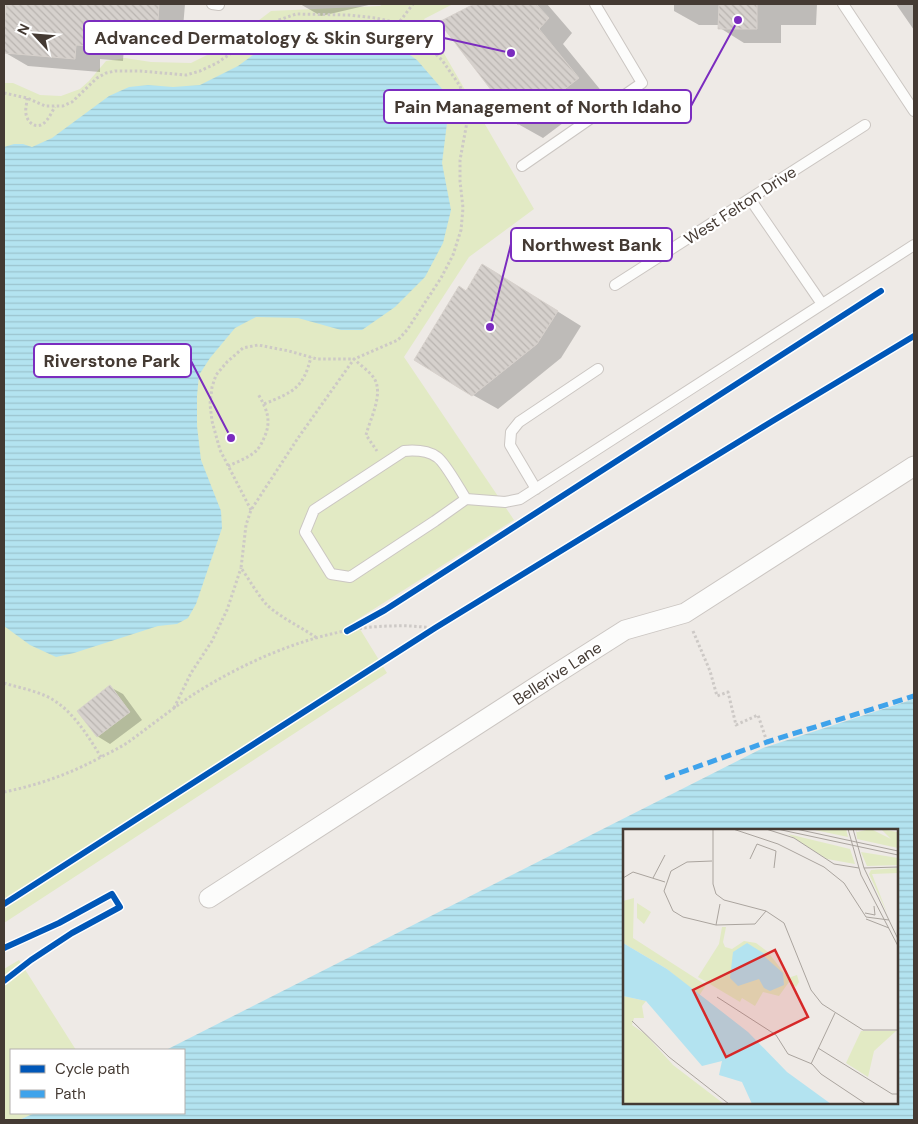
<svg xmlns="http://www.w3.org/2000/svg" width="918" height="1124" font-family="'DM Sans',sans-serif">
	<style>
		.green { fill: #e2eac4 }
		.water { fill: url(#water-rules); fill-rule: evenodd }
		.shadow { fill: #0003 }
		.building { fill: url(#building-back-hatch); stroke: #d7d1cc }
		.lines { fill: none; stroke-linecap: round; stroke-linejoin: round }
		.service-casing { stroke: #cbc6c2; stroke-width: 12 }
		.minor-casing { stroke: #cbc6c2; stroke-width: 21 }
		.path { stroke: #cdc9c6; stroke-width: 3; stroke-dasharray: 2.5 2.5; stroke-linecap: butt }
		.service { stroke: #fcfcfb; stroke-width: 10 }
		.minor { stroke: #fcfcfb; stroke-width: 19 }
		.quiet { stroke: #3fa3eb; stroke-width: 5; stroke-dasharray: 10 5; stroke-linecap: butt }
		.cycleway-casing { stroke: #fff; stroke-width: 9 }
		.cycleway { stroke: #0057b8; stroke-width: 6 }
		.labels { text-anchor: middle; stroke-width: 4.5; stroke-linejoin: round; paint-order: stroke }
		.street-label { font-size: 16px; fill: #443a33; stroke: #fff }
		.inset-road { fill: none; stroke: #aaa49e; stroke-width: 1 }
		.view { fill: #d62828; fill-opacity: 0.15; stroke: #d62828; stroke-width: 2.5 }
		.inset-edge { fill: none; stroke: #443a33; stroke-width: 2.5 }
		.leader { fill: none; stroke: #7b2cbf; stroke-width: 2 }
		.callout-dot { fill: #7b2cbf; stroke: #fff; stroke-width: 2 }
		.callout { fill: #fff; stroke: #7b2cbf; stroke-width: 2 }
		.callout-label { font-size: 18px; text-anchor: middle; font-weight: bold; fill: #443a33 }
	</style>
	<defs>
		<pattern id="water-rules" width="6" height="5" patternUnits="userSpaceOnUse" patternTransform="scale(1.25)"><rect width="6" height="5" fill="#b3e3f0"/><path d="M0 2.5h6" fill="none" stroke="#9bc4ce"/></pattern>
		<pattern id="building-back-hatch" width="6" height="6" patternUnits="userSpaceOnUse" patternTransform="scale(1.25)"><rect width="6" height="6" fill="#d6d1cd"/><path d="M-1 5l2 2M0 0l6 6M5-1l2 2" fill="none" stroke="#b9b4b0"/></pattern>
	</defs>
	<rect width="100%" height="100%" fill="#eeeae6"/>
	<path class="green" d="M383 4H453L424 19 534 209 469 257 404 357 514 520 355 621 387 673 4 923V83H13L40 95 61 96 80 89 89 81 106 61 125 58 151 62 191 63 225 46 271 11 380 6Z
		M19 960 76 1050H11V1113H35L19 1120H4V969Z"/>
	<path class="water" d="M345 32 369 35 393 43 417 60 443 90 448 115 442 163 451 210 443 243 425 277 395 307 362 330H341L298 318 256 317 235 328 210 358 199 375 197 396V426L201 460 221 511 222 528 196 604 188 618 177 624 158 626 74 653 56 657 30 645 4 626V147L14 144H23L32 147 52 138 109 96 129 87 148 85 173 87 200 85 238 66 264 47 280 38 297 33Z
		M914 699V1120H19L35 1113H184V1050H166L763 748ZM624 830H897V1103H624Z"/>
	<path class="shadow" d="M8 4H185L181 52 124 47 123 61 100 59V72L28 66 4 52Z
		M300 4H373L321 16Z
		M477 4H547L572 33 563 44 603 93 543 138 518 124 440 23Z
		M674 4H817L816 25H781V43H744L720 28V25H699L674 11Z
		M896 4H914V30Z
		M507 280 581 326 561 358 498 409 473 395 466 292Z
		M110 687 123 694 142 720 110 744 97 736Z"/>
	<path class="building" d="M6 4H159L157 38 100 34 99 47 76 45 75 59 4 53V35Z
		M474 4H536L549 18 539 29 579 78 518 125 439 22Z
		M719 4H757V29H718Z
		M482 264 558 311 537 344 472 396 414 360 459 286 466 291Z
		M110 685 130 712 97 737 77 711Z"/>
	<g class="lines">
		<g class="service-casing">
			<path id="service" d="M212 4 219 5V4
				M843 4 914 111
				M522 166 642 83 595 4
				M750 199 822 304
				M615 285 865 125
				M536 489 510 445 511 432 519 422 598 369
				M466 499C460 490 445 462 437 457 427 450 415 450 404 451L314 510 305 532 331 574 350 577 435 521 466 499 505 502 520 499 914 245"/>
		</g>
		<g class="minor-casing">
			<path id="minor" d="M209 898 551 677 625 630 685 613 914 466"/>
		</g>
		<path class="path" d="M397 25 413 4
			M4 93 27 98 45 106H63L72 102 97 78 106 73 115 71H140L186 75 200 71 217 63 279 20 296 14 349 15 376 18 389 21 397 25 403 27 427 46 442 60 460 86 465 103 467 122 460 160V181L463 208 461 230 453 255 441 278 407 330 398 340 354 359 298 438 251 510 246 525 241 568C249 579 259 597 268 606 283 619 301 627 317 638
			M27 98C27 103 25 109 26 114 28 125 39 130 46 121 50 117 52 111 55 107
			M264 404C293 392 303 389 311 357
			M228 466C237 462 248 458 256 451 259 448 262 443 264 438 272 421 267 409 258 394
			M251 510 220 450 212 421 210 404 212 387 216 375 227 362 243 348 258 345 289 351 317 359H354C360 365 369 371 374 378 384 394 370 419 366 435L377 451
			M693 631 710 671 717 696 728 692 736 725 758 715 767 742
			M4 683C16 687 29 689 41 694 69 704 86 733 101 757
			M174 708 191 673 212 641 227 610 241 568
			M4 792C39 785 72 773 103 756 111 752 119 748 127 743 148 728 169 711 191 696 248 659 325 626 394 626 407 625 421 627 435 628"/>
		<use href="#service" class="service"/>
		<use href="#minor" class="minor"/>
		<path class="quiet" d="M665 778 767 742 914 696"/>
		<g class="cycleway-casing">
			<path id="cycleway" d="M347 631 385 610 881 291
				M4 904 435 628 771 422 914 336
				M4 948 59 923 112 894 120 907 72 933 31 960 4 981"/>
		</g>
		<use href="#cycleway" class="cycleway"/>
	</g>
	<g class="labels">
		<g class="street-label">
			<text transform="translate(740 205) rotate(-33)" y="6">West Felton Drive</text>
			<text transform="translate(557 673) rotate(-33)" y="6">Bellerive Lane</text>
		</g>
	</g>
	<g transform="translate(623 829)">
		<rect width="275" height="275" fill="#eeeae6"/>
		<path d="M187 0H223L225 8ZM233 0 234 3 248 0 268 10 258 0 274 3 275 19 234 10ZM165 5 227 20 232 35 204 30ZM238 23 275 29V36L244 37ZM275 39V44L249 45 264 84 246 45 248 41ZM11 69 10 109 83 156 76 167 44 140 0 114V72ZM14 74 28 83 21 95 14 89ZM99 98H103L100 113 102 118 109 120 121 112 133 114 145 123 165 149 174 146 176 153 173 158 166 153 156 167 140 163 132 177 119 169 117 173 75 148 96 115ZM238 202H273L251 222 245 248 223 234Z" fill="#e2eac4"/>
		<path d="M0 167 23 172 19 177 21 189H11L9 196 22 205 50 236 101 275H0Z" fill="#e2eac4"/>
		<path d="M0 114 44 140 125 203 164 243 208 275H129L119 253 96 246 99 232 79 237 23 172 0 167ZM124 114 142 125V128L160 144 161 156 147 162 141 159 136 150 115 157 107 149 110 123Z" fill="#b3e3f0"/>
		<path class="inset-road" d="M90 0V55L93 65 101 71 143 82 161 94 188 161 199 175 240 201H275M110 0 155 15 201 38 221 54 243 88 266 91M143 0 171 9 211 35 236 39M154 0 275 26M173 0 275 22M225 0 238 46 275 117M230 0 241 39 275 110M127 30 134 15 153 22 151 39M89 32 64 33 48 42 41 62 50 82 60 88 93 96 132 95 143 82M241 39 275 38M0 49 10 43 42 53M30 49 42 26M242 84 252 86 251 77M243 90 266 99M93 96 97 75M94 168 153 206 165 225 189 235 198 245 243 275M9 192 46 228 106 275M195 219 269 265H275M188 235 212 184"/>
		<path class="view" d="M152 121 185 188 103 228 70 161Z"/>
		<rect width="275" height="275" class="inset-edge"/>
	</g>
	<path class="leader" d="M511 53L444 38M738 20L691 106M490 327L511 244M231 438L191 361"/>
	<g class="callout-dot">
		<circle cx="511" cy="53" r="5"/>
		<circle cx="738" cy="20" r="5"/>
		<circle cx="490" cy="327" r="5"/>
		<circle cx="231" cy="438" r="5"/>
	</g>
	<g class="callout">
		<rect x="84" y="21" width="360" height="33" rx="5"/>
		<rect x="384" y="90" width="307" height="33" rx="5"/>
		<rect x="511" y="228" width="161" height="33" rx="5"/>
		<rect x="34" y="344" width="157" height="33" rx="5"/>
	</g>
	<g class="callout-label">
		<text x="264" y="44">Advanced Dermatology &amp; Skin Surgery</text>
		<text x="538" y="113">Pain Management of North Idaho</text>
		<text x="592" y="251">Northwest Bank</text>
		<text x="112" y="367">Riverstone Park</text>
	</g>
	<rect width="918" height="1124" fill="none" stroke="#443a33" stroke-width="10"/>
	<rect x="10" y="1049" width="175" height="65" fill="#ffffff" stroke="#b4b0ad"/>
	<rect x="20" y="1065" width="25" height="8" fill="#0057b8" stroke="#b4b0ad"/>
	<text x="55" y="1074" font-size="15" fill="#443a33">Cycle path</text>
	<rect x="20" y="1090" width="25" height="8" fill="#3fa3eb" stroke="#b4b0ad"/>
	<text x="55" y="1099" font-size="15" fill="#443a33">Path</text>
	<g transform="translate(35 35) rotate(296)" stroke="#ffffff" stroke-width="4" paint-order="stroke">
	<path d="M0-4L9 19L0 12L-9 19Z" fill="#443a33"/>
	<text y="-8" font-size="14" font-weight="bold" text-anchor="middle" fill="#443a33">N</text>
	</g>
</svg>
